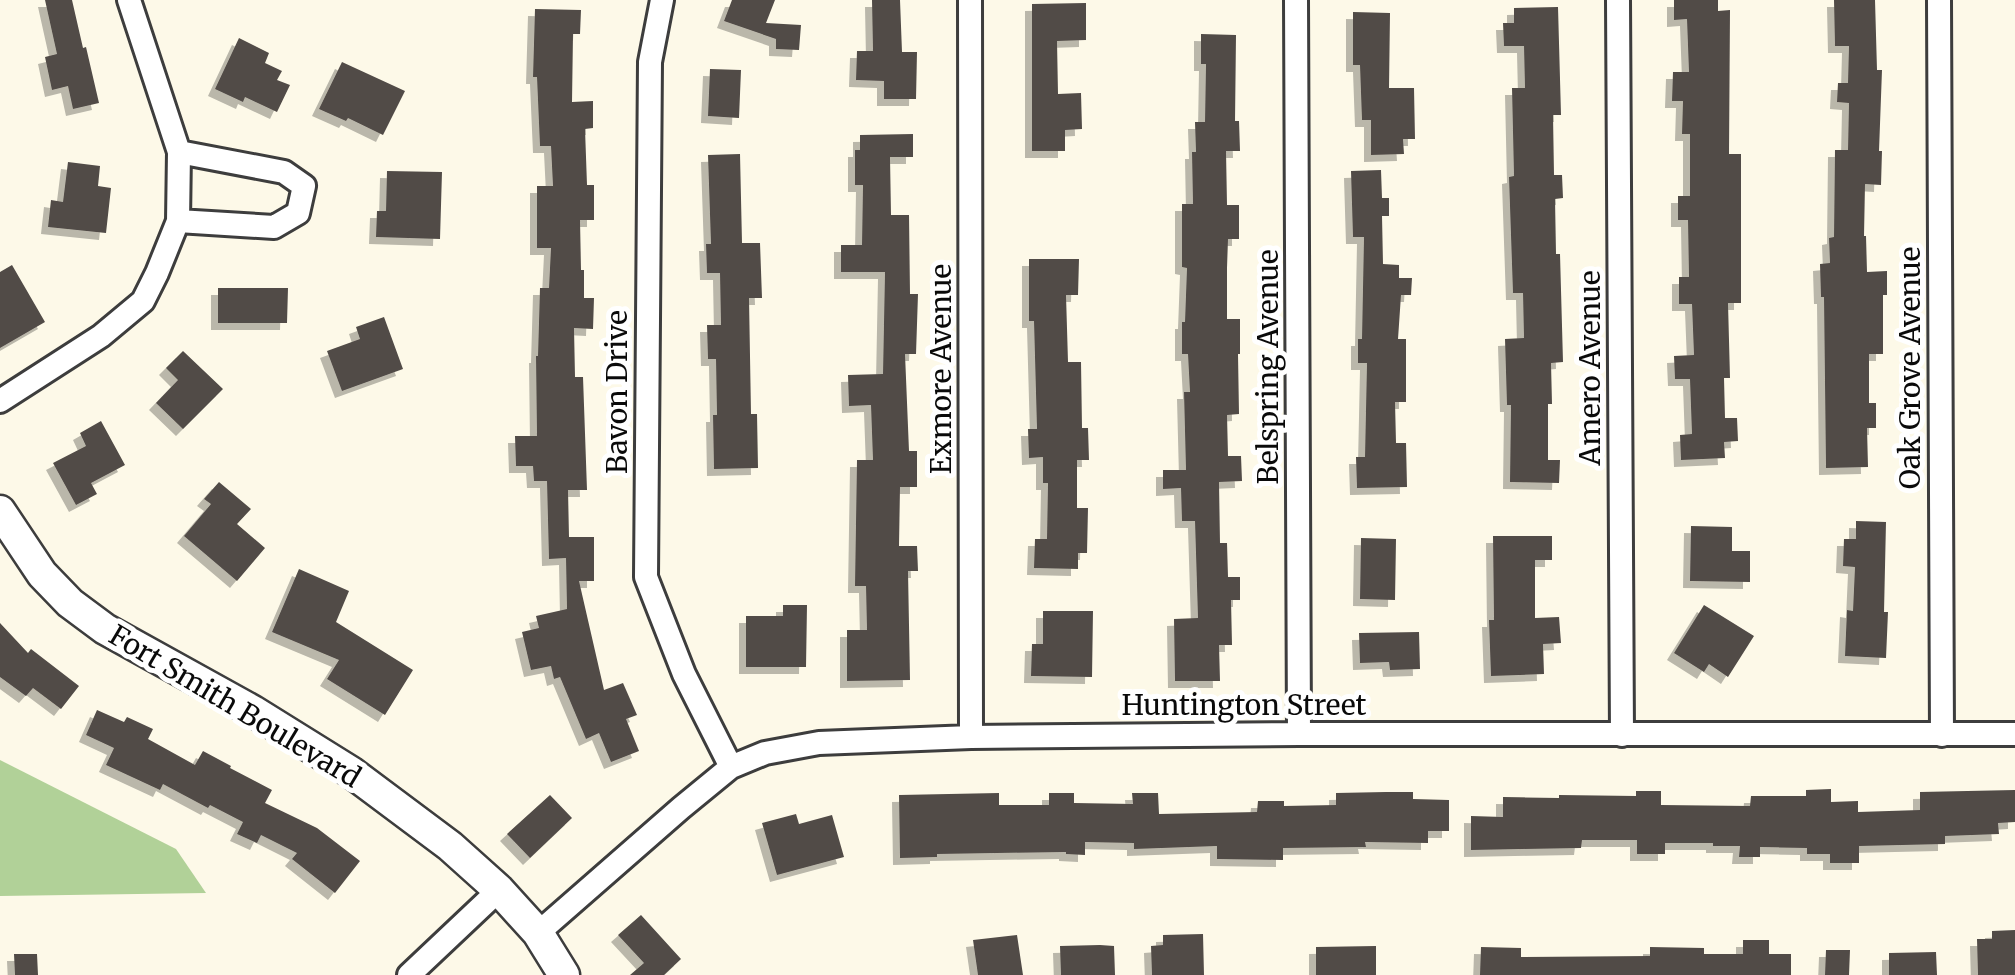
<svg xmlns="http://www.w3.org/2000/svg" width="2015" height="975" font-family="Merriweather,serif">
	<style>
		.forest { fill: #b1d198 }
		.building { fill: #514b47; filter: url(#shadow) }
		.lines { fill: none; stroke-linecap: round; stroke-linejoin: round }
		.minor-casing { stroke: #3d3d3d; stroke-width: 28 }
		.tertiary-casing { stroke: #3d3d3d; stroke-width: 35 }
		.minor { stroke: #fff; stroke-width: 22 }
		.tertiary { stroke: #fff; stroke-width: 30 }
		.labels { text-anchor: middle; stroke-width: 10; stroke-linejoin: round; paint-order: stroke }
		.street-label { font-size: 28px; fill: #0a0a0a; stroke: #fff }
	</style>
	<defs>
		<filter id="shadow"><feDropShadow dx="-7" dy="7" stdDeviation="0" flood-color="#0004"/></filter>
	</defs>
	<rect width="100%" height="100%" fill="#fdf9e8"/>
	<path class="forest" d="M0 760 176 849 206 893 0 896Z"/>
	<path class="building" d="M45 0H72L83 48 86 47 99 103 73 109 68 86 52 90 45 57 57 54Z
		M732 0H775L766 23 801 25 799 50 776 49V39L724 21Z
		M872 0H900L902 52H917L916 99H884V81L856 80 857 51H873Z
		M1674 0H1718V11L1730 10 1729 154H1741V303H1728L1730 378H1724L1725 418H1737L1738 441 1724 442 1725 458 1681 460 1680 435 1692 434 1690 379H1675L1674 356 1694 355 1692 304H1679V277H1689L1688 220H1678V196H1690V134H1682L1683 101H1672L1673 72H1689L1687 19 1674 20Z
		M1834 0H1875L1877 70H1882L1879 151H1882L1881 185 1865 184 1864 236H1866L1867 272 1887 271V295H1883V354H1869V403H1876V428H1867L1868 467 1826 468 1824 297H1821L1820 264 1830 263 1829 238 1834 237 1835 150H1848L1849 103 1837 102 1838 83H1848L1849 46H1835Z
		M1086 3V40L1057 41 1058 94 1081 93 1082 129 1065 130V151H1032V4Z
		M1558 7 1561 115H1553L1554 175H1562L1563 198 1555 199 1556 254H1560L1563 362 1551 363 1552 404H1548V460H1560L1559 483 1510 482 1511 405H1507L1505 339 1524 338 1523 293H1513L1509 177 1514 176 1512 88H1525L1524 46H1504L1503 23H1514V8Z
		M535 9 581 10 580 34H573L572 102 593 101V128L585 129 587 185H594V220H580L581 270H584V298H594L593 329 574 328 575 377H583L587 490H568L569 537H594V581H579L604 690 623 683 637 715 626 719 639 751 611 762 599 733 586 739 560 677 554 679 551 666 531 670 522 632 539 628 536 616 567 609 566 558 549 559 547 481H534L533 466H516L515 436H537L536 356H538L540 288H549L551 248H537V186H553L551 146H540L537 77H533Z
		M1353 12 1390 13 1389 88H1414L1415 139H1403L1404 154 1371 155V120H1362L1360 65H1353Z
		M1201 34 1236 35 1235 121H1239L1240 151H1226L1227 205H1239V239H1228L1227 268V319H1240V354H1238L1239 414 1227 415 1228 456H1241L1242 481 1219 482 1220 543H1227L1228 577H1240V600H1231L1232 645H1219L1220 681H1175L1174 619 1198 618 1195 521H1182L1181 488 1163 489V470H1186L1184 392H1190L1188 354H1182V322H1185L1187 268 1182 267V204H1193L1192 152H1196L1195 122H1205L1206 64H1201Z
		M239 38 269 53 265 63 282 71 277 80 290 85 277 112 245 97 243 102 215 89Z
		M342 62 405 91 383 135 348 118 346 121 319 109Z
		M710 69 741 70 739 118 708 116Z
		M913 134V157H890L891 215H909L910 294H918L916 354H905L909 451H917V487H900L899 546H917L918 571H908L910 680 847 681V630H867L866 586H855L857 460H873L871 405 849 406 848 375 883 374 885 272H841V245H862L863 185H855V150H860V135Z
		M740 154 742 243H760L762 298H749L751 414H757L758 468 714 469 713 415H717L716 359H708L707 325H721L720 273H707L706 244H711L708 155Z
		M68 162 100 166 98 186 111 188 106 233 48 227 51 200 63 202Z
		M1381 170 1382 198H1389V216H1382L1383 264 1399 265V278H1412L1411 295H1401L1398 339H1406V402H1395L1396 443H1406L1407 487 1357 488 1356 457H1365L1367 363H1358V339H1362L1364 237H1353L1351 171Z
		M387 171 442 172 440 239 376 237 377 211H386Z
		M1029 259H1079L1078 295H1066L1068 362H1081L1082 428H1088L1089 460H1077V508H1088L1087 553H1078V569L1034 568 1035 539H1047L1048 483H1043V457L1029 458 1028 429H1037L1034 321H1029Z
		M12 265 45 322 0 348V272Z
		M218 288H288L287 323H218Z
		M384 317 403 369 342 391 327 351 360 339 356 327Z
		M183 351 223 389 183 429 156 403 178 380 166 368Z
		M101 421 125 465 91 483 97 494 76 505 53 463 86 446 80 433Z
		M219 482 251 509 237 524 265 548 237 581 184 536 211 504 204 499Z
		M1856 521 1886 522 1884 612H1888L1886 658 1845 656 1847 610 1853 611 1855 567 1843 566 1844 539H1856Z
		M1691 526 1732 527V551H1750V582L1690 581Z
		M1493 536H1552V560H1535V618L1559 617 1561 643 1543 644 1544 674 1491 676 1489 620H1494Z
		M1361 538 1396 539 1395 600 1360 599Z
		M299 569 349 591 336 622 413 670 385 715 327 679 339 660 272 632Z
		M783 605H807L806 667H746V616H783Z
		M1704 605 1754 636 1728 677 1709 664 1704 672 1674 653Z
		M1043 611H1093L1092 677 1031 676 1032 644H1043Z
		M0 623 28 653 31 649 79 686 61 709 33 688 26 696 0 677Z
		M1419 632 1420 669 1390 670 1389 662 1360 663 1359 633Z
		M97 710 124 722 127 717 153 729 148 739 195 765 203 751 231 766 230 768 272 790 265 803 317 828 360 861 335 893 292 859 297 853 261 835 257 843 237 834 243 822 210 805 208 808 163 784 160 790 106 765 114 748 86 735Z
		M1831 789V802L1858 801V812L1920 810V792L2015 790V822L1998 823 1999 834 1945 836V844L1859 846V863H1830V854H1807V848L1760 847V857H1739L1740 846H1713V843H1665V854H1637V840H1582L1581 848 1471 850V816L1503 817V797L1559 798V795L1636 796V791H1661V805L1750 806 1751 796H1806V790Z
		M1386 792H1413V799L1449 800V831H1428V843L1365 842 1366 847 1283 848V860L1217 859V846L1134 849V843L1085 842V855L1066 854V852L937 854V857L900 858 899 795 999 793V805H1049V793H1074V803L1133 804 1132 793H1158L1159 814 1257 812 1258 801H1284V806L1336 805V793Z
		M550 795 572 818 530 858 507 834Z
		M796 814 799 824 832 815 844 857 777 875 762 823Z
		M641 915 681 959 664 975H630L644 963 618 935Z
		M2015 930V975H1978L1977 939H1992V931Z
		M1203 934 1204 975H1152L1151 946 1163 945V935Z
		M1017 935 1023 975H978L973 940Z
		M1743 940H1769V954H1791V975H1480L1481 947 1521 948V957L1650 956V947L1704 948V954H1743Z
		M1100 945 1114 946 1115 975H1061L1060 946Z
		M1376 946V975H1316V947Z
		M1826 950H1850L1849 975H1825Z
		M1936 952 1937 975H1889V953Z
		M14 954H37L38 975H15Z"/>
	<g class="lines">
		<g class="minor-casing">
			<path id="minor" d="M662 0 650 62 646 577 684 674 731 767
				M970 0 971 737
				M1296 0 1299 734
				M1618 0 1622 735
				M1939 0 1942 735
				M178 221 274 227 298 213 304 186 284 172 179 152
				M0 401 101 336 143 301 157 273 178 221 179 152 129 0
				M538 933 681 808 731 767 765 753 819 743 971 737 1299 734H2015
				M409 975 499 890"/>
		</g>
		<g class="tertiary-casing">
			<path id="tertiary" d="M0 511 42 574 70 603 105 629 253 711 351 772 450 846 499 890 538 933 564 975"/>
		</g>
		<use href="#minor" class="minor"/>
		<use href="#tertiary" class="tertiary"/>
	</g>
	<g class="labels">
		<g class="street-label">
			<text transform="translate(1268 367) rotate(-90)" y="10">Belspring Avenue</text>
			<text transform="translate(1590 368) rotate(-90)" y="10">Amero Avenue</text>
			<text transform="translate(1910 368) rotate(-90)" y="10">Oak Grove Avenue</text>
			<text transform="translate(941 369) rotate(-90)" y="10">Exmore Avenue</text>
			<text transform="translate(617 392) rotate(-90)" y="10">Bavon Drive</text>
			<text x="1244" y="715">Huntington Street</text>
			<text transform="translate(235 706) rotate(31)" y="10">Fort Smith Boulevard</text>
		</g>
	</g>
</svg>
